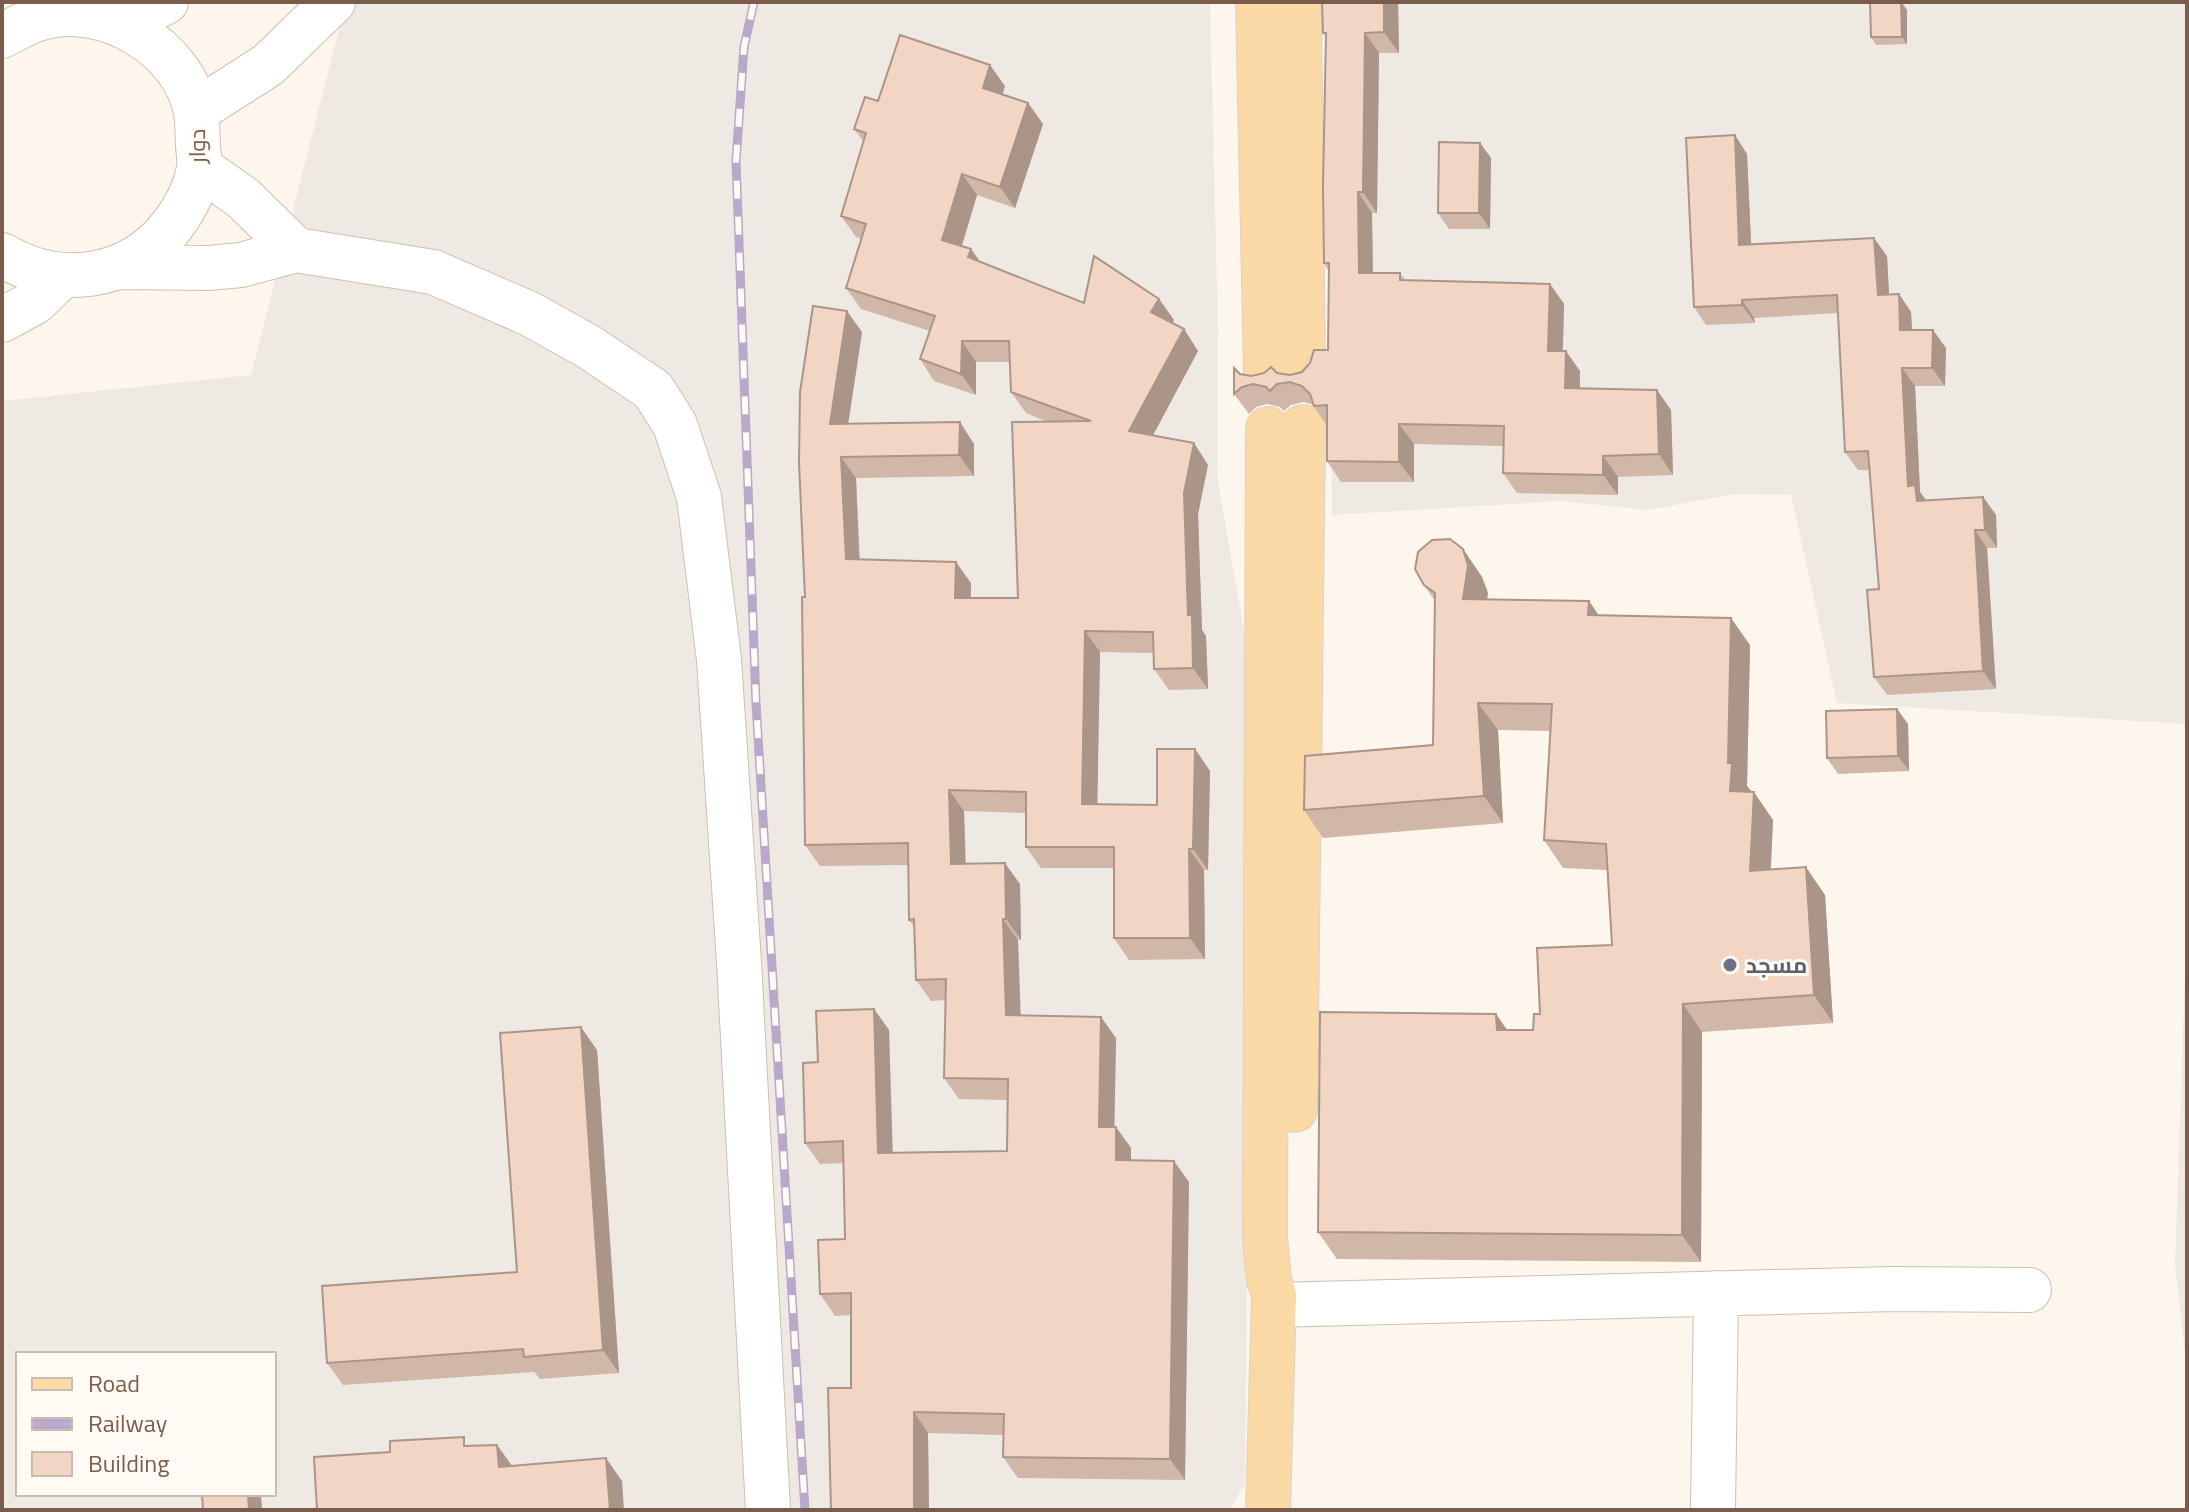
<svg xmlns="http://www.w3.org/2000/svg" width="2189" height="1512" font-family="'Titillium Web',Cairo,sans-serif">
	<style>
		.industrial { fill: #efe9e4; fill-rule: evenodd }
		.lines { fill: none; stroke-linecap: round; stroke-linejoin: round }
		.minor-casing { stroke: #d1beb0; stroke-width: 46 }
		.major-casing { stroke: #dad1cd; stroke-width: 46 }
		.minor { stroke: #fff; stroke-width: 44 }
		.major { stroke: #fbd9a5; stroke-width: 44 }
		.rail-casing { stroke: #b9a8c9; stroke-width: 9 }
		.rail { stroke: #fffaf3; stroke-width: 6; stroke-dasharray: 18; stroke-linecap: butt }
		.wall { fill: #d1b7a8 }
		.shaded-wall { fill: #aa9588 }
		.building { fill: #f3d5c3; stroke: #aa9588; stroke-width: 2 }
		.worship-dot { fill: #6b7280; stroke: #fffaf3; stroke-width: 3 }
		.labels { text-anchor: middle; stroke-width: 6; stroke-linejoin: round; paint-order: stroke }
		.street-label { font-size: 22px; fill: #7a5c4d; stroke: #fffaf3 }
		.worship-label { font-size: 22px; font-weight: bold; fill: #5b616d; stroke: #fffaf3; text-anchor: start }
	</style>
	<rect width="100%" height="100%" fill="#fdf6ec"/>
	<path class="industrial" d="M346 2H1210L1218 330 1217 476 1248 654 1244 879V1124L1248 1188 1245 1484 1229 1510H2V401L251 375ZM18 1354H274V1494H18Z
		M1329 2H2187V724L1837 703 1791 495 1736 494 1647 510 1562 501 1332 515Z
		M2187 915V1370L2175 1265Z"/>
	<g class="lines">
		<g class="minor-casing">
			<path id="minor" d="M121 24 166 2
				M2 36C14 30 28 21 41 18 104 0 184 47 196 112 198 122 197 133 198 143 198 150 200 160 199 167 196 189 184 210 171 227 129 280 59 289 2 255
				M196 111 268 65 333 2
				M296 250 433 272 530 314 589 347 653 390 675 425 699 497 719 660 739 962 768 1510
				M119 267 208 268 241 265 296 250 243 198 199 167
				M2 320 35 302 62 276
				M1274 1305 1891 1289 2029 1290
				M1713 1510 1716 1293"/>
		</g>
		<g class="major-casing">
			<path id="major" d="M1258 2 1266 372
				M1299 2 1303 371
				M1295 1110 1303 427
				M1268 1510 1274 1295 1269 1280 1265 1237 1268 429"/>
		</g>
		<use href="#minor" class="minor"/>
		<use href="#major" class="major"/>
		<g class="rail-casing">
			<path id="rail" d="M754 2 744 47 736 161 756 703 805 1510"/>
		</g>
		<use href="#rail" class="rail"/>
	</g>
	<path class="wall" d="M1398 2 1399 53H1379L1377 213H1372L1373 273H1400L1405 280 1550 284 1564 304 1563 351 1580 371V389L1671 410 1673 475 1618 477V495L1517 493 1503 473V446L1414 444V482H1341L1327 461V426L1313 405 1304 402 1291 405 1284 411 1280 407 1267 404 1256 407 1249 414 1234 394 1240 374 1251 376 1277 373 1290 375 1302 372 1328 350V270L1324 263 1326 37 1323 33Z
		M1901 2 1907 10V44L1876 45 1871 37Z
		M1005 86 1002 94 1028 103 1043 124 1015 208 977 195 962 246 971 249 980 262 1084 303 1159 299 1174 320 1172 323 1198 351 1153 435 1208 465 1198 514 1202 630 1206 636 1208 689 1169 690 1154 669 1153 653 1100 652 1097 804 1157 805 1195 749 1210 771 1208 870H1204L1205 959 1129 960 1114 938V868H1041L1026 847V813L964 811 966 864 1020 884 1021 940H1018L1021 1016 1116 1038 1114 1127 1131 1148V1160L1189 1182 1185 1480 1018 1478 1003 1457V1435L928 1433 929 1510H831L851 1388V1315L835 1316 820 1294 845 1239 843 1163 820 1164 805 1143 818 1062 874 1009 889 1030 893 1153 1007 1151 1008 1100 959 1099 944 1078 946 1000 931 1001 916 980 914 927 909 920V865L820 866 805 845V597L862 332 848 423 974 444V476L856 478 860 559 971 583V598H1018L1048 422 1026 413 1011 392 1010 362H976V395L934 381 920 359 930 331 861 309 846 288 861 239 856 237 841 216 864 142 854 129 878 101Z
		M1480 143 1491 158 1490 229H1449L1438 213Z
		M1747 154 1751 245 1887 256 1889 294H1899L1911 312 1912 330 1946 348 1945 386H1915L1920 492 1926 500 1983 497 1996 515 1997 548H1987L1996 689 1887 695 1874 677 1879 589 1870 470H1858L1845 452 1838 313 1754 318 1755 323 1706 325 1694 307Z
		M1463 549 1482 577 1488 593 1487 600 1589 601 1599 616 1750 645 1747 786 1751 792 1773 820 1771 870 1825 895 1833 1023 1702 1032 1701 1262 1337 1259 1318 1232 1507 1030H1533L1540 1014 1612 945 1607 870 1563 868 1544 840 1550 731 1498 730 1503 823 1323 838 1304 810 1433 745 1435 601 1424 585Z
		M1897 709 1908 724 1909 771 1838 774 1827 758Z
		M597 1050 619 1373 540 1379 534 1372 343 1385 327 1363 517 1272Z"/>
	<path class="shaded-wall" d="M1384 2H1398L1399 53 1384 32Z
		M1901 2 1907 10V44L1902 37Z
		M1365 33 1379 53 1377 213 1363 192Z
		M990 65 1005 86 998 109 983 88Z
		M1028 103 1043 124 1015 208 1000 187Z
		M1735 135 1747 154 1752 263 1739 245Z
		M1480 143 1491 158 1490 229 1479 213Z
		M962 174 977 195 957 261 942 240Z
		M1358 192 1372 213 1373 294 1359 273Z
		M1874 238 1887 256 1890 313 1878 295Z
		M971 249 986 270 968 257Z
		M1550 284 1564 304 1562 371 1548 351Z
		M1899 294 1911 312 1913 348 1900 330Z
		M1159 299 1174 320 1166 333 1151 312Z
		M1742 300 1754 318 1755 323 1742 305Z
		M847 311 862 332 845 445 830 424Z
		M1184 329 1198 351 1144 452 1129 431Z
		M1933 330 1946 348 1945 386 1932 368Z
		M962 341 976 362V395L961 374Z
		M1566 351 1580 371 1579 409 1565 388Z
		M1902 368 1915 386 1920 492 1928 503 1917 501 1908 486Z
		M1657 390 1671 410 1673 475 1659 454Z
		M960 422 974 444V476L959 455Z
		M1399 424 1414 444V482L1399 462Z
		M1194 443 1208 465 1198 514 1202 630 1206 636 1208 689 1193 668 1188 615 1184 493Z
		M1603 456 1618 477V495L1603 475Z
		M841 457 856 478 860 580 846 559Z
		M1983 497 1996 515 1997 548 1985 530Z
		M1975 530 1987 548 1996 689 1983 671Z
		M1463 549 1482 577 1488 593 1482 627 1463 599Z
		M956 562 971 583 970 619 955 598Z
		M1589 601 1608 629 1588 615Z
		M1731 618 1750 645 1747 786 1751 791 1750 818 1730 791 1728 763Z
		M1085 631 1100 652 1097 826 1082 804Z
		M1478 703 1498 730 1503 823 1484 796Z
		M1897 709 1908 724 1909 771 1898 756Z
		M1195 749 1210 771 1208 870 1193 849Z
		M949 790 964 811 966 885 951 864Z
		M1754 792 1773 820 1769 898 1750 871Z
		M1189 849 1204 870 1205 959 1190 938Z
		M1005 863 1020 884 1021 940 1006 919Z
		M1806 867 1825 895 1833 1023 1814 995Z
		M1003 919 1018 940 1021 1037 1006 1015Z
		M1683 1004 1702 1032 1701 1262 1682 1235Z
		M874 1009 889 1030 893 1175 878 1153Z
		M1496 1014 1515 1041 1497 1030Z
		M1101 1017 1116 1038 1114 1148 1099 1127Z
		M581 1027 597 1050 619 1373 603 1350Z
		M1116 1127 1131 1148V1181L1116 1160Z
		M1174 1161 1189 1182 1185 1480 1170 1459Z
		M914 1412 928 1433 929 1510H914Z
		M497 1445 513 1467H499Z
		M606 1458 622 1481 624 1510H610Z
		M248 1494H261L262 1510H249Z"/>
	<path class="building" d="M1322 2H1384V32L1365 33 1363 192H1358L1359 273H1400V280L1550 284 1548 351H1566L1565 388 1657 390 1659 454 1603 456V475L1503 473 1504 426 1399 424V462L1327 461V405L1314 406 1310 394 1302 386 1290 382 1277 384 1270 391 1266 387 1253 384 1242 387 1234 394V368L1240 374 1251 376 1264 373 1271 367 1277 373 1290 375 1302 372 1310 363 1314 350H1328L1329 263H1324L1323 186 1326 33H1323Z
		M1870 2H1901L1902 37H1871Z
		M900 35 990 65 983 88 1028 103 1000 187 962 174 942 240 971 249 968 257 1084 303 1094 256 1159 299 1151 312 1184 329 1129 431 1194 443 1184 493 1188 615H1192L1193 668 1154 669 1153 632 1085 631 1082 804 1157 805V749H1195L1193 849H1189L1190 938H1114V847H1026V792L949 790 951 864 1005 863 1006 919H1003L1006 1015 1101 1017 1099 1127H1116V1160L1174 1161 1170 1459 1003 1457 1004 1414 914 1412V1510H831L828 1388H851V1293L820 1294 818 1240 845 1239 843 1141 805 1143 803 1063 818 1062 816 1011 874 1009 878 1153 1007 1151 1008 1079 944 1078 946 979 916 980 914 919 909 920 908 843 805 845 802 597H805L799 463 800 392 813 306 847 311 830 424 960 422 959 455 841 457 846 559 956 562 955 598H1018L1012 422 1091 421 1011 392 1009 341H962L961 374 920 359 935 316 846 288 866 224 841 216 866 133 854 129 865 97 878 101Z
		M1735 135 1739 245 1874 238 1878 295 1899 294 1900 330H1933L1932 368H1902L1908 486 1915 485 1917 501 1983 497 1985 530H1975L1983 671 1874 677 1867 590 1879 589 1868 451 1845 452 1837 295 1742 300V305L1694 307 1686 138Z
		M1439 142 1480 143 1479 213H1438Z
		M1450 539 1463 549 1468 566 1463 599 1589 601 1588 615 1731 618 1728 763H1732L1730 791 1754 792 1750 871 1806 867 1814 995 1683 1004 1682 1235 1318 1232 1320 1012 1496 1014 1497 1030H1533L1534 1014H1540L1537 948 1612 945 1606 844 1544 840 1552 704 1478 703 1484 796 1304 810 1305 756 1433 745 1435 593 1424 585 1415 569 1418 552 1432 540Z
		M1897 709 1898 756 1827 758 1826 711Z
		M581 1027 603 1350 524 1357 523 1349 327 1363 322 1286 517 1272 500 1033Z
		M464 1437V1446L497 1445 499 1467 606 1458 610 1510H317L314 1457 390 1452V1441Z
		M202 1494H248L249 1510H203Z"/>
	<circle class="worship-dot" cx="1730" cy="965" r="8"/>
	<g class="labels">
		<g class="street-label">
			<text transform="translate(197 146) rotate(-90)" y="8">دوار</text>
		</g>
		<g class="worship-label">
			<text x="1746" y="973">مسجد</text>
		</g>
	</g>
	<rect width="2189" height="1512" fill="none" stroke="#7a5c4d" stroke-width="8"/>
	<rect x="16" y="1352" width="260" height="144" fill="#fffaf3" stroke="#cabbb1" stroke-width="2"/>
	<rect x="32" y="1378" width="40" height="12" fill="#fbd9a5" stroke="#cabbb1" stroke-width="2"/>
	<text x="88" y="1392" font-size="24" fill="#7a5c4d">Road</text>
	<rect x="32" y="1418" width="40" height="12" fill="#b9a8c9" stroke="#cabbb1" stroke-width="2"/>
	<text x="88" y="1432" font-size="24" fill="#7a5c4d">Railway</text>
	<rect x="32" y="1452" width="40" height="24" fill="#f3d5c3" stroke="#cabbb1" stroke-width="2"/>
	<text x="88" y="1472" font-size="24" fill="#7a5c4d">Building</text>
</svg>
